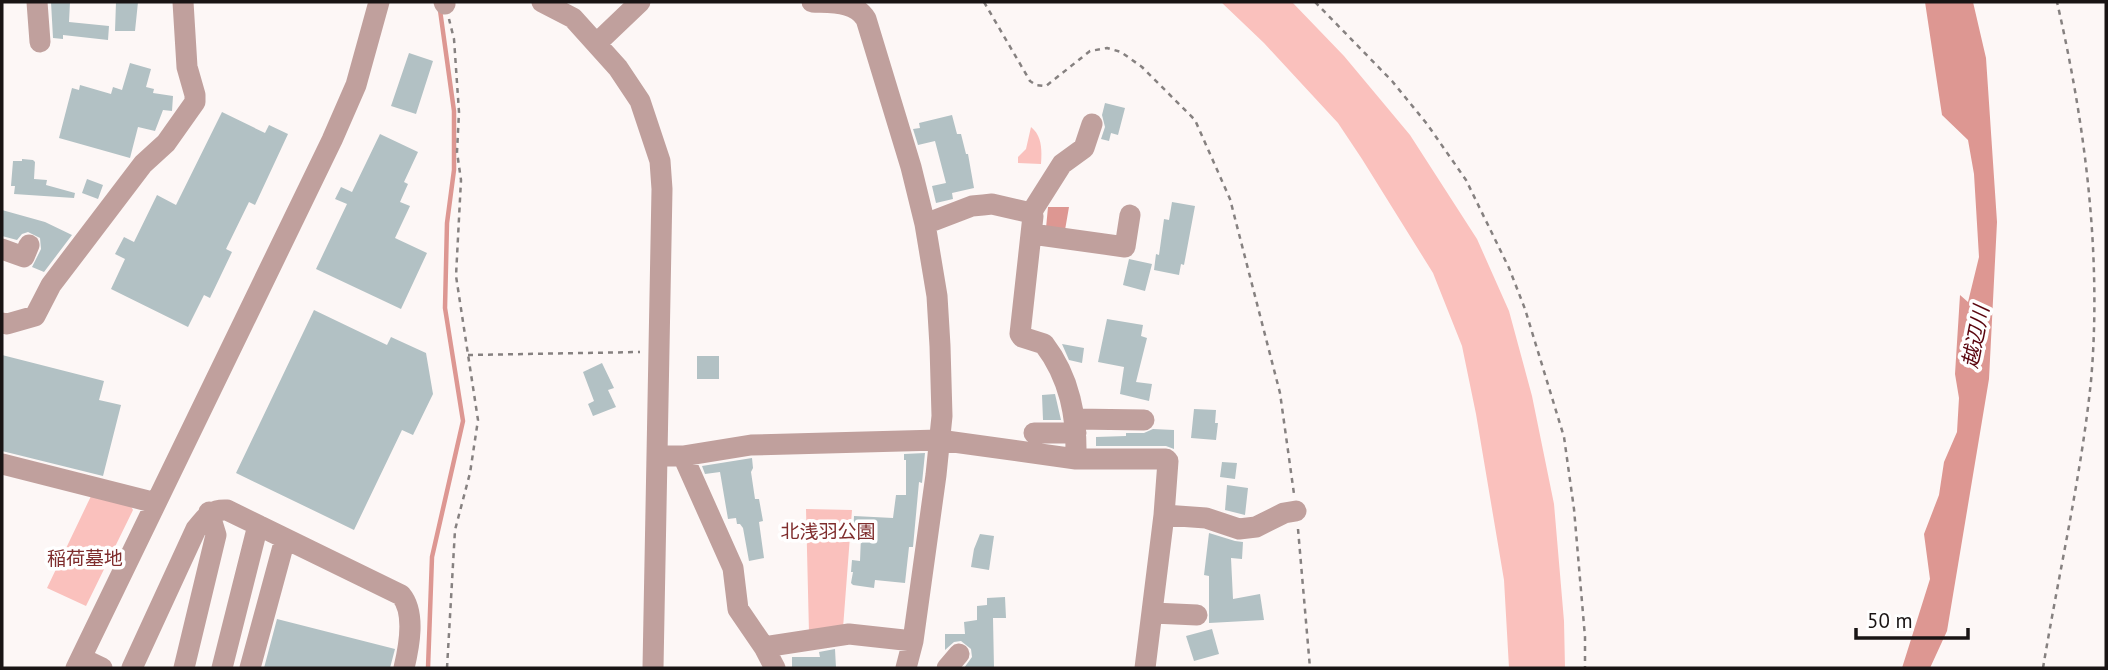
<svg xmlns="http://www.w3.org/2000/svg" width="2108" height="670" font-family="'PT Sans','Noto Sans JP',sans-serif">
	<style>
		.green { fill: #fac1bd }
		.water { fill: #dd9792 }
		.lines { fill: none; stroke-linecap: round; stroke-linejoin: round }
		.stream { stroke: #dd9792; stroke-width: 4.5 }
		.building { fill: #b2c1c4 }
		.path { stroke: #868180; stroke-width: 2.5; stroke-dasharray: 5 5; stroke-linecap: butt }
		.minor { stroke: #c0a09d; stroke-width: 21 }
		.labels { text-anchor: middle; stroke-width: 7; stroke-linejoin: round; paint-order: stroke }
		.park-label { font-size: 19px; fill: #7f2d2d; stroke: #fff }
		.water-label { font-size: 21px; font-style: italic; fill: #5a050e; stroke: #fff }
	</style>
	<rect width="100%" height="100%" fill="#fdf7f6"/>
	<path class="green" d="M1221 2H1292L1344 56 1410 135 1477 239 1509 311 1532 396 1554 504 1564 621 1565 668H1509L1504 580 1476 414 1462 346 1433 273 1362 159 1338 123 1264 43Z
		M1031 127C1042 136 1042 149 1041 164L1018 163V157L1026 149Z
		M92 494 130 504 133 510 86 606 47 588Z
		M806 509 852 510 843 628 809 633Z"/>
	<path class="water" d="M1925 2H1973L1986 58 1997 222 1989 379 1947 631 1930 668H1902L1930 579 1924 534 1939 495 1944 462 1957 432 1959 398 1955 374 1960 295 1968 302 1979 257 1974 174 1968 140 1942 115Z
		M1048 207H1069L1065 230 1046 228Z"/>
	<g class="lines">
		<path class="stream" d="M428 668 432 557 463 421 445 308 447 223 454 170V111L440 10"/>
	</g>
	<path class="building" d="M51 2H70L69 22 109 26 108 40 63 35V39L53 38Z
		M116 2H138L135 31H115Z
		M409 53 433 61 416 114 391 106Z
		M130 63 151 69 146 87 154 89 153 93 173 96 172 111 163 110 155 131 138 127 130 158 59 138 72 88 79 90 80 85 111 94 113 87 122 90Z
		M1105 103 1125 108 1118 135 1111 133 1109 141 1101 139 1105 127 1102 115Z
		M222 112 265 133 269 125 288 134 255 205 249 202 226 249 232 252 210 298 204 295 188 327 111 289 125 259 115 254 124 237 134 242 157 195 176 205Z
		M952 115 957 134H961L966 154H968L974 188 952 193 953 199 936 203 932 186 946 183 935 141 918 145 913 129 920 128 919 123Z
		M380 134 418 152 404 182 408 184 400 202 410 206 395 238 427 253 401 309 316 269 347 204 335 199 341 187 352 192Z
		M22 159 33 160 35 162 34 179 47 180 46 185 75 193 74 198 14 194 15 186H11L13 161H22Z
		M87 179 103 185 98 199 82 193Z
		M1172 202 1195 206 1184 265 1181 264 1179 275 1154 270 1156 254 1159 255 1164 219 1169 220Z
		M2 210 45 222 72 235 44 272 32 267 41 249 40 238 28 232 22 234 17 240 2 236Z
		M1129 259 1152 264 1145 291 1123 285Z
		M314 310 387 345 391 337 426 353 433 394 413 435 402 430 354 530 236 473Z
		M1107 319 1143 325 1141 336 1147 338 1136 382 1152 384 1149 401 1120 394 1124 367 1098 362Z
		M1062 344 1084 348 1082 363 1069 360Z
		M2 355 104 381 99 400 121 405 103 476 2 451Z
		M697 356H719V379H697Z
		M602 363 614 388 608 390 616 407 593 416 588 404 594 401 583 372Z
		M1055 394 1061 420H1043L1042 395Z
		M1194 409 1216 410 1215 423H1218L1216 440 1191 438Z
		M1153 429 1174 430V449L1166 446H1096V437L1126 436V433H1144Z
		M925 453 922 483 919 482 913 547H909L905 583 875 580 874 588 853 585 851 583 853 572H851L852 560 860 561 861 536H853L854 516 893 518 896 495H906V460H904V454Z
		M752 458 753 468 751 472 755 499H759L763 521 759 522 764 558 749 561 743 528 740 524H737L736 518 728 519 720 472 705 474 702 466Z
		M1222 462 1237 463 1235 479 1220 477Z
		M1227 485 1248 488 1245 515 1225 510Z
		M1209 533 1235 541 1243 542 1242 559 1231 558 1233 599 1260 594 1264 620 1209 623V576L1204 575Z
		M980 534 994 536 989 570 971 567 974 549Z
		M1005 597 1006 618H993L994 668H964L972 657 971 649 961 641 954 642 945 650V634H965L964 622 977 620V606L987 605V598Z
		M277 619 395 649 390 668H264Z
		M1212 629 1219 654 1194 661 1186 636Z
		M835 649 836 668H792V657H820L819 652Z"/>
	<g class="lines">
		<path class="path" d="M984 2 1030 81 1036 85 1046 86 1090 51 1107 48 1121 52 1142 67 1195 120 1230 199 1280 393 1294 494
			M1315 2 1392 81 1427 124 1466 180 1509 268 1525 309 1564 437 1574 509 1585 637V668
			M468 355 640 352
			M1298 529 1310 668
			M447 668 455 530 470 473 478 420 456 276 461 180 457 152 459 112 454 39 449 19
			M2043 668C2059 572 2081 477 2091 381 2102 256 2085 123 2057 2"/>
		<path class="minor" d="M37 2 40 42
			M444 2 445 4
			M542 2 573 18 618 68 640 101 660 161 662 189 653 668
			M812 2C832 3 855 1 866 19L911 167 925 224 937 296 940 346 942 416 936 475 913 641 906 668
			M597 43 640 2
			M1031 213 1062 164 1084 148 1092 124
			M925 224 972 206 983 205 992 204 1031 213 1033 216 1020 334 1022 337 1044 344C1070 378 1077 417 1076 459
			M1032 234 1125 247 1130 215
			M2 249 24 257 29 245
			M2 323 7 324 35 316 51 285 143 164 166 143 195 102V95L187 67 183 2
			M1076 419 1144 420
			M1034 433H1076
			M657 456H683L751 445 939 440 1076 459H1166L1168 461 1164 515 1145 668
			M683 456 733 568 738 609 764 647 775 668
			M2 464 156 503
			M1164 515 1206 518 1239 529 1256 527 1284 513 1296 511
			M1153 613 1197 615
			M764 647 849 634 913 641
			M81 658 102 668
			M76 668 332 140 356 85 379 2
			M132 668 196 529C206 517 210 509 227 510L401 595C416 613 409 647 404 668
			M184 668 216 535 209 512
			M222 668 258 525
			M250 668 285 539
			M947 668 959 654"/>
	</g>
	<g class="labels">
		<g class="park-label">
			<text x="828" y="538">北浅羽公園</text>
			<text x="85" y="565">稲荷墓地</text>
		</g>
		<g class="water-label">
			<text transform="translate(1976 337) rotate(-79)" y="7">越辺川</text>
		</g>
	</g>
	<rect width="2108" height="670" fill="none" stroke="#191414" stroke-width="7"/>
	<path d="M1856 628v10h112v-10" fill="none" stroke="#191414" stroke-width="3.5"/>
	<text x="1867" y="628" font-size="21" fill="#191414" stroke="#ffffff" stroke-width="5" paint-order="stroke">50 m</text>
</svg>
